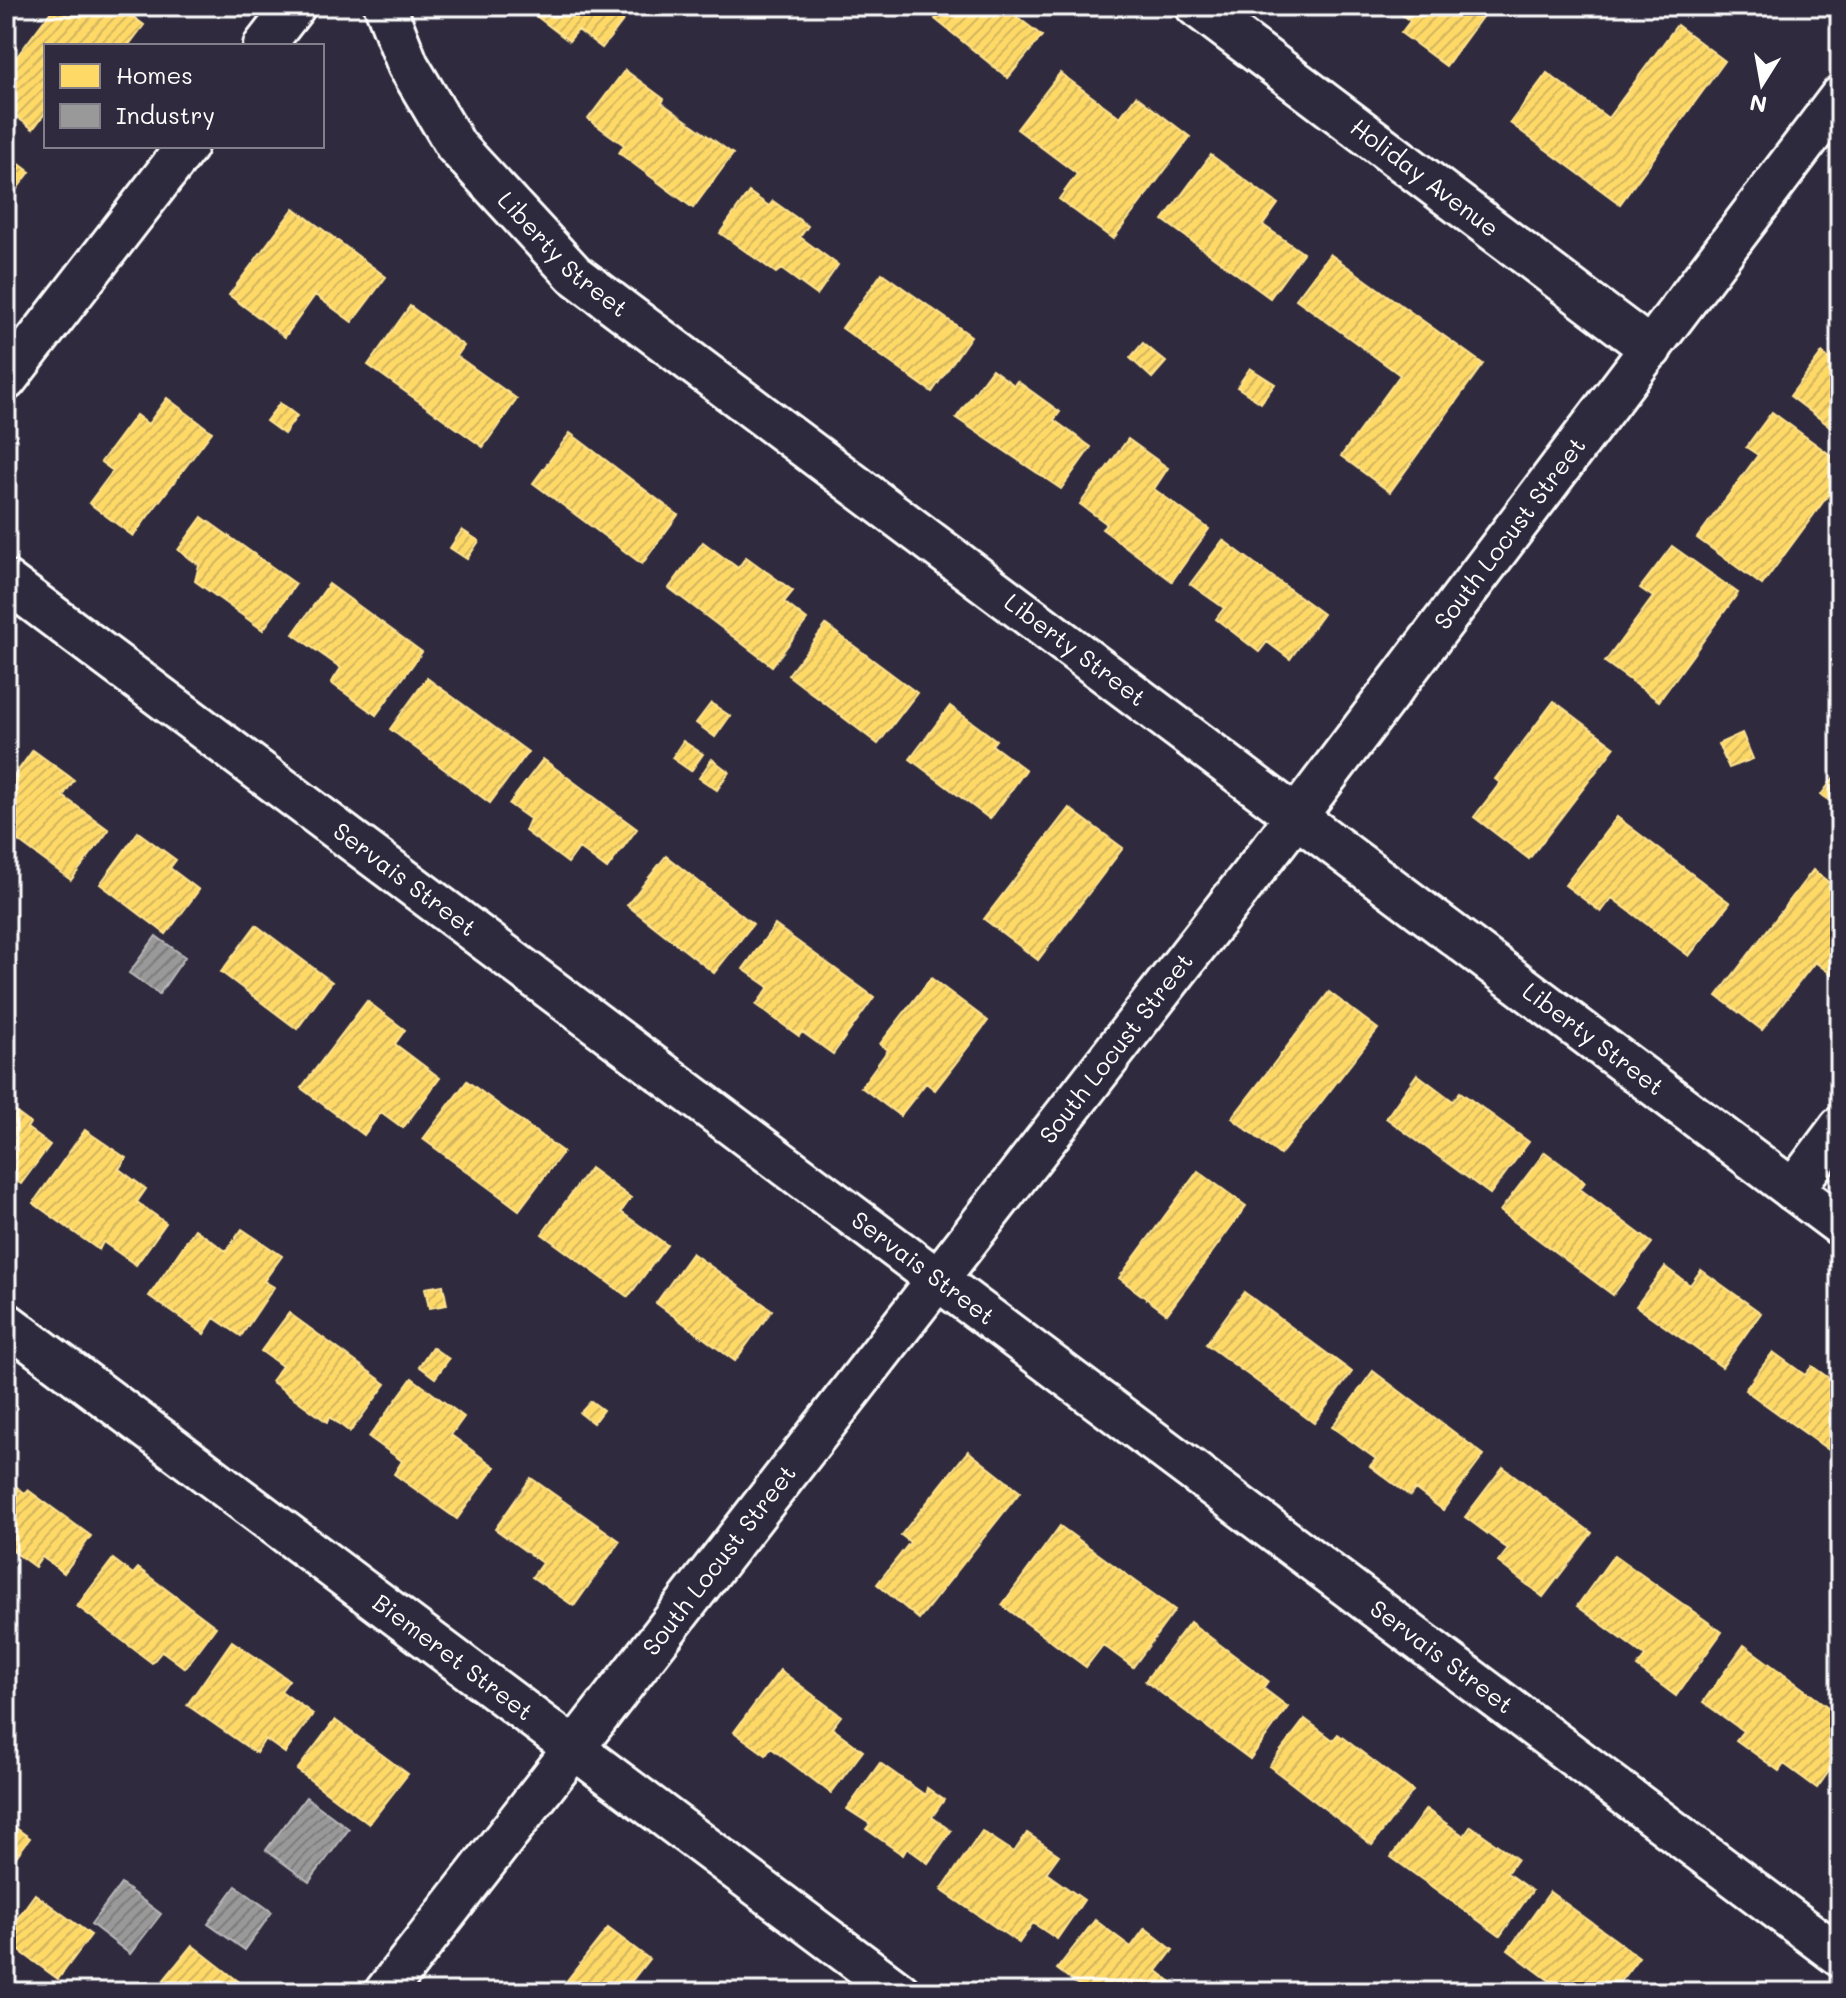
<svg xmlns="http://www.w3.org/2000/svg" width="1846" height="1998" font-family="Mali,sans-serif">
	<style>
		.homes { fill: url(#homes-hatch); stroke: #ffe494; stroke-width: 2 }
		.industry { fill: url(#industry-hatch); stroke: #b8b8b8; stroke-width: 2 }
		.lines { fill: none; stroke-linecap: round; stroke-linejoin: round }
		.street-casing { stroke: #fff; stroke-width: 46 }
		.street { stroke: #2f2a3d; stroke-width: 40 }
		.labels { text-anchor: middle; stroke-width: 8; stroke-linejoin: round; paint-order: stroke }
		.street-label { font-size: 24px; fill: #fff; stroke: #2f2a3d }
	</style>
	<defs>
		<pattern id="homes-hatch" width="6" height="6" patternUnits="userSpaceOnUse" patternTransform="scale(2)"><rect width="6" height="6" fill="#ffd966"/><path d="M-1 1l2-2M0 6l6-6M5 7l2-2" fill="none" stroke="#d2b660"/></pattern>
		<pattern id="industry-hatch" width="6" height="6" patternUnits="userSpaceOnUse" patternTransform="scale(2)"><rect width="6" height="6" fill="#999"/><path d="M-1 1l2-2M0 6l6-6M5 7l2-2" fill="none" stroke="#7e7e7e"/></pattern>
	</defs>
	<rect width="100%" height="100%" fill="#2f2a3d"/>
	<filter id="ink" filterUnits="userSpaceOnUse"><feTurbulence type="fractalNoise" baseFrequency=".0125" numOctaves="2"/><feDisplacementMap in="SourceGraphic" scale="16" xChannelSelector="R" yChannelSelector="G"/><feConvolveMatrix kernelMatrix="1 2 1 2 8 2 1 2 1" color-interpolation-filters="sRGB"/></filter>
	<g filter="url(#ink)">
		<path class="homes" d="M55 6H119L144 25 128 46H46V112L33 129 6 109V71Z
			M529 6H634L602 48 578 30 569 41 527 9Z
			M945 6H1019L1016 16 1042 36 1008 78 935 19Z
			M1390 6H1490L1446 66 1401 33 1410 21Z
			M1677 25 1725 61 1620 204 1510 123 1547 73 1608 118Z
			M625 70 664 99 662 103 733 154 693 208 619 153 624 145 588 119Z
			M1060 73 1120 117 1136 96 1190 137 1113 239 1059 199 1077 174 1017 129Z
			M6 154 30 172 6 203Z
			M1211 155 1278 204 1263 225 1303 253 1270 298 1163 220Z
			M749 192 769 206 773 201 808 226 800 237 838 265 817 295 781 269 776 273 720 233Z
			M294 208 386 277 352 322 315 295 285 337 229 295Z
			M1330 254 1483 364 1390 492 1341 456 1400 375 1296 299Z
			M882 273 971 336 932 392 842 328Z
			M410 306 464 346 457 356 517 399 483 447 368 365Z
			M1143 343 1166 362 1152 378 1130 358Z
			M1840 345V434L1790 396 1822 353 1829 359Z
			M1250 368 1275 384 1261 403 1237 387Z
			M992 369 1014 385 1017 381 1060 412 1054 420 1091 447 1061 489 956 418Z
			M167 398 212 432 133 536 89 503 113 471 101 462 136 415 148 424Z
			M280 403 297 416 284 434 266 421Z
			M1772 412 1840 462V479L1762 585 1697 538 1758 455 1746 447Z
			M570 433 678 515 642 564 533 483Z
			M1128 439 1168 468 1154 489 1209 529 1172 581 1102 529 1107 524 1080 504Z
			M202 517 296 584 263 630 195 581 199 565 178 550Z
			M462 530 479 541 467 559 450 548Z
			M1223 540 1323 614 1290 659 1267 642 1259 652 1216 619 1224 608 1190 584Z
			M703 542 738 568 746 557 793 591 784 602 807 620 772 666 669 588Z
			M1672 546 1738 593 1659 701 1605 662 1653 597 1640 588Z
			M329 584 422 652 376 715 331 683 341 668 293 634Z
			M826 625 917 693 878 744 788 675Z
			M427 678 528 752 490 803 390 729Z
			M1554 701 1615 747 1529 859 1474 817 1500 783 1495 779Z
			M711 703 730 716 715 737 696 723Z
			M950 706 996 740 992 745 1026 770 990 819 910 759Z
			M1742 733 1753 759 1729 768 1718 744Z
			M683 741 703 754 691 771 672 758Z
			M33 750 74 780 63 796 109 830 71 880 6 832V787Z
			M543 759 637 829 607 869 579 848 568 863 525 831 530 819 509 804Z
			M712 759 729 772 717 790 699 778Z
			M1840 769V808L1821 795Z
			M1069 808 1123 848 1038 960 984 919Z
			M1617 817 1730 903 1689 956 1612 898 1601 912 1565 885Z
			M138 832 176 860 170 868 199 890 166 934 100 884Z
			M666 856 753 924 714 973 627 905Z
			M1813 870 1840 891V962L1831 974 1815 962 1762 1030 1717 996Z
			M256 925 332 982 297 1029 221 972Z
			M775 925 874 997 833 1054 802 1032 799 1036 756 1005 769 987 743 969Z
			M931 978 988 1021 935 1090 926 1083 900 1116 861 1087 888 1050 880 1044Z
			M1329 992 1378 1029 1280 1155 1232 1118Z
			M367 1001 405 1030 395 1044 440 1078 403 1128 381 1112 364 1135 301 1088Z
			M1417 1074 1453 1101 1460 1092 1529 1142 1490 1194 1386 1118Z
			M467 1081 563 1152 519 1210 423 1139Z
			M6 1105 30 1123 27 1128 50 1145 21 1184 6 1174Z
			M85 1130 126 1158 119 1169 146 1189 137 1202 166 1223 136 1265 103 1242 99 1250 33 1203Z
			M1545 1152 1585 1182 1580 1189 1652 1243 1613 1295 1500 1211Z
			M590 1168 631 1198 621 1212 667 1245 628 1297 542 1234Z
			M1198 1171 1246 1206 1167 1314 1119 1278Z
			M195 1229 226 1251 242 1229 282 1256 264 1281 274 1287 241 1336 214 1318 204 1334 149 1296Z
			M692 1253 772 1310 735 1361 656 1303Z
			M1665 1267 1690 1285 1701 1270 1761 1313 1722 1367 1636 1306Z
			M443 1285 447 1305 429 1308 425 1288Z
			M1244 1292 1352 1372 1314 1423 1206 1344Z
			M289 1313 386 1384 350 1432 330 1417 327 1422 271 1381 282 1366 261 1351Z
			M432 1347 449 1359 435 1378 419 1366Z
			M1773 1352 1805 1375 1812 1366 1840 1386V1458L1745 1390Z
			M1373 1371 1484 1455 1443 1510 1415 1489 1410 1496 1370 1466 1376 1459 1332 1427Z
			M412 1378 464 1417 451 1435 495 1467 457 1519 394 1474 402 1461 369 1437Z
			M591 1401 603 1410 593 1423 580 1413Z
			M968 1451 1020 1492 919 1619 877 1584 910 1542 901 1535Z
			M1503 1467 1592 1533 1543 1597 1498 1562 1508 1549 1465 1517Z
			M531 1478 620 1541 574 1606 532 1577 542 1563 495 1529Z
			M7 1480 25 1493 28 1490 91 1536 64 1573 42 1557 35 1567 6 1546Z
			M1060 1526 1175 1610 1133 1667 1103 1645 1086 1667 1002 1605Z
			M1614 1555 1722 1632 1676 1696 1637 1667 1645 1656 1577 1606Z
			M113 1559 133 1574 138 1568 216 1627 185 1668 162 1651 152 1663 77 1606Z
			M1190 1622 1268 1681 1263 1688 1288 1707 1250 1759 1145 1681Z
			M232 1641 289 1680 281 1691 313 1714 285 1753 265 1739 256 1753 187 1705Z
			M1744 1645 1840 1716V1756L1817 1788 1784 1764 1779 1771 1736 1740 1743 1731 1703 1702Z
			M780 1670 841 1716 832 1728 863 1751 831 1793 771 1748 766 1755 734 1732Z
			M1305 1719 1333 1740 1338 1734 1413 1791 1372 1845 1269 1766Z
			M335 1720 408 1774 369 1824 297 1770Z
			M880 1763 925 1795 927 1788 944 1800 932 1817 951 1831 928 1863 907 1848 903 1855 866 1829 870 1824 847 1809Z
			M1426 1809 1464 1836 1471 1826 1517 1859 1507 1873 1532 1891 1500 1936 1391 1857Z
			M6 1821 30 1838 6 1870Z
			M982 1831 1014 1852 1027 1833 1059 1855 1046 1873 1084 1900 1057 1939 1033 1923 1019 1943 941 1890Z
			M1550 1892 1639 1957 1612 1992H1565L1508 1950Z
			M35 1894 91 1935 58 1979 6 1941V1934Z
			M1095 1920 1131 1947 1145 1928 1173 1950 1157 1971 1184 1992H1087L1057 1969Z
			M608 1928 649 1959 623 1992H558Z
			M192 1945 247 1988 244 1992H154Z"/>
		<path class="industry" d="M156 936 185 957 159 994 129 973Z
			M306 1797 349 1829 309 1882 266 1850Z
			M121 1884 161 1914 130 1954 91 1924Z
			M236 1886 272 1912 245 1950 208 1924Z"/>
		<g class="lines">
			<g class="street-casing">
				<g id="street">
					<path id="s1" d="M385 6 408 65 456 146 574 274 1840 1225"/>
					<path id="s2" d="M1196 6 1651 349"/>
					<path d="M264 46 295 6"/>
					<path d="M6 380 187 146"/>
					<path id="s3" d="M6 581 1840 1956"/>
					<path d="M1793 1190 1840 1127"/>
					<path id="s4" d="M6 1323 899 1992"/>
					<path id="s5" d="M385 1992 1296 817 1840 97"/>
				</g>
			</g>
			<use href="#street" class="street"/>
		</g>
	</g>
	<g class="labels">
		<g class="street-label">
			<text dy="8" stroke="none"><textPath href="#s2" startOffset="286">Holiday Avenue</textPath></text>
			<text dy="8" stroke="none"><textPath href="#s1" startOffset="310">Liberty Street</textPath></text>
			<text dy="8" stroke="none"><textPath href="#s5" startOffset="1842">South Locust Street</textPath></text>
			<text dy="8" stroke="none"><textPath href="#s1" startOffset="958">Liberty Street</textPath></text>
			<text dy="8" stroke="none"><textPath href="#s3" startOffset="498">Servais Street</textPath></text>
			<text dy="8" stroke="none"><textPath href="#s1" startOffset="1606">Liberty Street</textPath></text>
			<text dy="8" stroke="none"><textPath href="#s5" startOffset="1194">South Locust Street</textPath></text>
			<text dy="8" stroke="none"><textPath href="#s3" startOffset="1146">Servais Street</textPath></text>
			<text dy="8" stroke="none"><textPath href="#s5" startOffset="546">South Locust Street</textPath></text>
			<text dy="8" stroke="none"><textPath href="#s4" startOffset="558">Biemeret Street</textPath></text>
			<text dy="8" stroke="none"><textPath href="#s3" startOffset="1794">Servais Street</textPath></text>
		</g>
	</g>
	<rect width="1846" height="1998" fill="none" stroke="#2f2a3d" stroke-width="32"/>
	<rect x="16" y="16" width="1814" height="1966" fill="none" stroke="#fff" stroke-width="3" filter="url(#ink)"/>
	<rect x="44" y="44" width="280" height="104" fill="#2f2a3d" stroke="#827f8b" stroke-width="2"/>
	<rect x="60" y="64" width="40" height="24" fill="#ffd966" stroke="#827f8b" stroke-width="2"/>
	<text x="116" y="84" font-size="24" fill="#ffffff">Homes</text>
	<rect x="60" y="104" width="40" height="24" fill="#999999" stroke="#827f8b" stroke-width="2"/>
	<text x="116" y="124" font-size="24" fill="#ffffff">Industry</text>
	<g transform="translate(1762 84) rotate(191)" stroke="#2f2a3d" stroke-width="6" paint-order="stroke">
	<path d="M0-6L14 30L0 20L-14 30Z" fill="#ffffff"/>
	<text y="-12" font-size="22" font-weight="bold" text-anchor="middle" fill="#ffffff">N</text>
	</g>
</svg>
